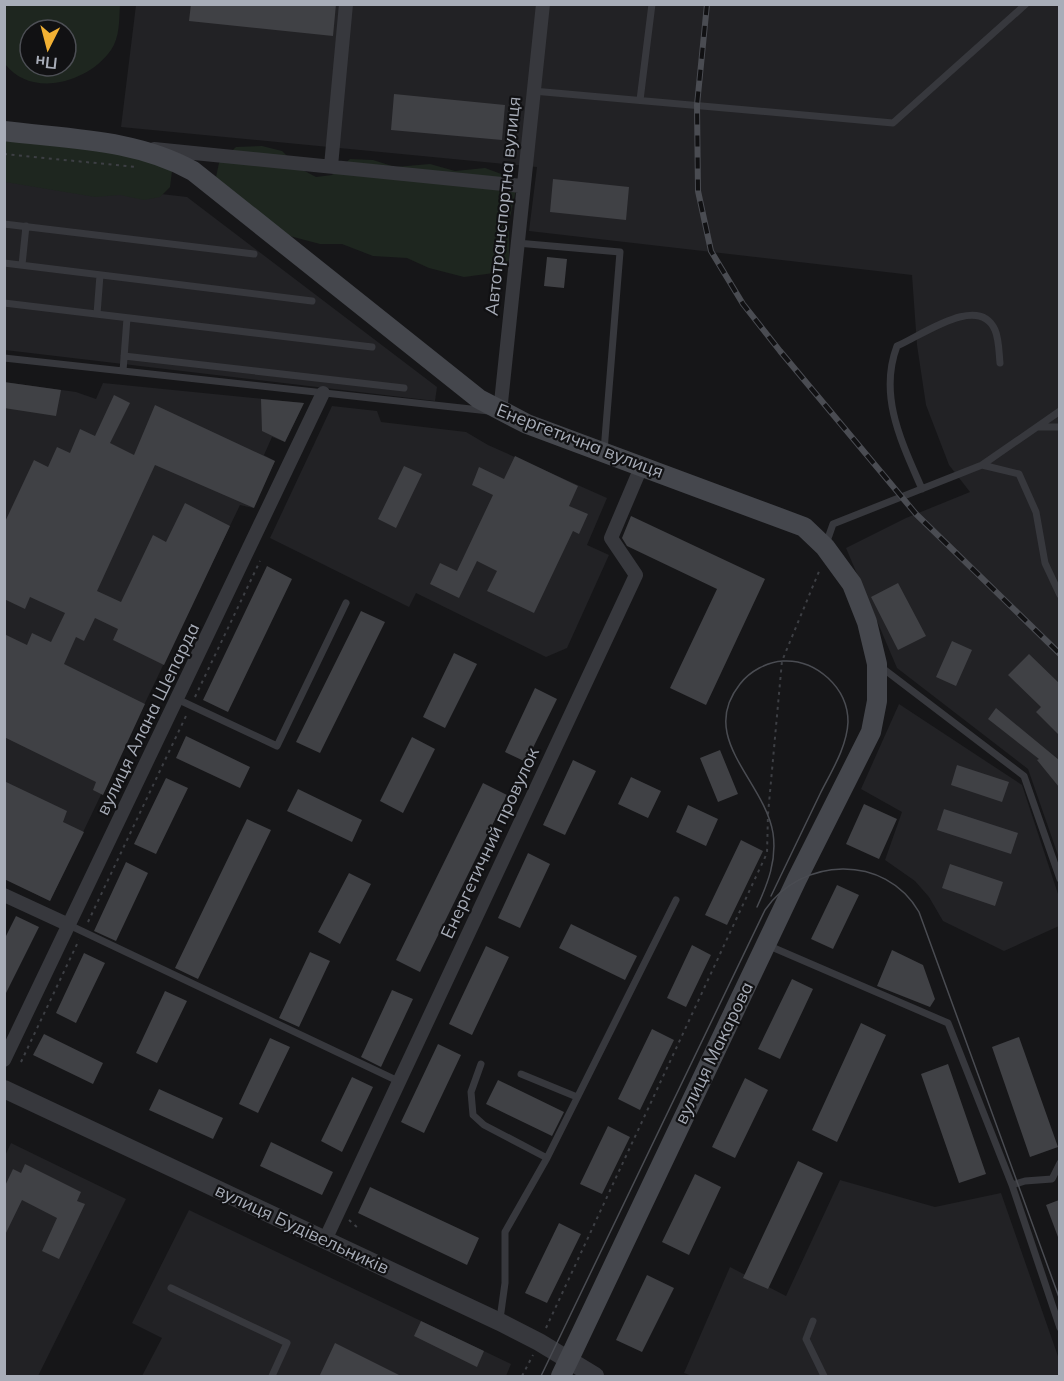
<svg xmlns="http://www.w3.org/2000/svg" width="1064" height="1381" font-family="Mulish,sans-serif">
	<style>
		.built { fill: #222225 }
		.green { fill: #1e261f; fill-rule: evenodd }
		.building { fill: #404145 }
		.lines { fill: none; stroke-linecap: round; stroke-linejoin: round }
		.path { stroke: #3d3f44; stroke-width: 2; stroke-dasharray: 3 4.5; stroke-linecap: butt }
		.service { stroke: #37383d; stroke-width: 7 }
		.minor { stroke: #37383d; stroke-width: 14 }
		.tertiary { stroke: #37383d; stroke-width: 18 }
		.secondary { stroke: #45474d; stroke-width: 20 }
		.tram { stroke: #4a4c52; stroke-width: 1.5 }
		.rail-casing { stroke: #4a4c52; stroke-width: 6 }
		.rail { stroke: #111113; stroke-width: 4; stroke-dasharray: 11; stroke-linecap: butt }
		.labels { text-anchor: middle; stroke-width: 4.5; stroke-linejoin: round; paint-order: stroke }
		.street-label { font-size: 18px; fill: #a8adb8; stroke: #111113 }
	</style>
	<rect width="100%" height="100%" fill="#161618"/>
	<path class="built" d="M136 5H1059V858L1028 769 897 668 846 548 906 518 970 492 949 465 926 405 917 345 912 275 529 231 537 167 121 127Z
		M5 176 187 197 437 387 435 401 5 350Z
		M4 382 76 392 96 399 103 383 304 403 285 442 272 437 264 455 275 461 253 508 240 505 50 901 5 879Z
		M332 406 377 411 381 422 466 432 488 445 607 498 587 545 609 555 567 648 546 657 416 593 409 607 270 538Z
		M899 704 1022 785 1059 897V926L1004 951 943 921 929 897 915 881 885 860 902 812 861 789Z
		M11 1143 126 1199 38 1376H5L4 1158Z
		M840 1180 935 1207 1001 1193 1060 1362 1059 1376H692L684 1373 730 1267 786 1296Z
		M189 1210 511 1364 506 1376H142L162 1338 132 1323Z"/>
	<path class="green" d="M5 4 120 5C119 20 120 37 111 50 89 82 32 99 5 64ZM30 30H66V66H30Z
		M5 127 88 136 172 171 170 187 160 197 144 200 120 195 95 197 5 182Z
		M262 146 282 151 299 168 316 177 332 175 350 159 373 160 395 167 430 164 455 171 485 168 504 175 516 190 509 222V260L494 273 464 277 429 268 407 258 373 256 342 244H320L286 235 216 177 219 163 236 147Z"/>
	<path class="building" d="M191 4H336L333 36 189 21Z
		M394 94 505 105 502 140 391 130Z
		M553 179 629 187 626 220 550 212Z
		M547 257 567 259 564 288 544 286Z
		M4 382 61 390 56 416 4 408Z
		M114 395 130 403 110 443 134 455 155 405 275 461 254 508 155 465 97 591 121 602 153 535 166 542 185 503 230 526 164 665 113 640 118 629 95 618 84 641 76 637 64 664 145 704 103 795 93 790 96 782 4 737V634L27 645 32 633 51 642 65 613 30 597 25 609 4 599V524L34 460 48 467 57 447 70 453 80 429 95 436Z
		M261 399 304 403 285 442 262 431Z
		M515 456 578 486 569 506 588 514 579 534 573 531 534 613 487 591 497 571 477 561 459 598 430 584 440 563 457 571 493 495 472 485 479 467 504 479Z
		M404 466 422 474 396 528 378 519Z
		M631 516 765 579 706 705 670 688 717 589 627 546 622 538Z
		M267 566 292 579 228 712 203 700Z
		M898 583 926 636 898 650 871 597Z
		M361 611 385 622 320 753 296 742Z
		M952 641 972 650 956 686 936 677Z
		M454 653 477 664 445 728 423 717Z
		M1029 654 1059 683V735L1036 712 1041 707 1008 675Z
		M535 688 557 699 526 762 505 752Z
		M996 708 1059 760V787L1037 760 1039 759 988 719Z
		M186 736 250 767 240 788 176 758Z
		M412 737 435 749 403 813 380 801Z
		M720 750 738 794 718 802 700 758Z
		M573 760 596 771 565 835 543 825Z
		M957 765 1009 782 1002 802 951 785Z
		M631 777 661 791 648 818 618 804Z
		M166 778 188 788 156 854 134 844Z
		M4 781 67 811 63 822 84 832 50 901 4 879Z
		M483 783 507 795 420 972 396 960Z
		M298 789 362 820 352 842 287 811Z
		M864 804 897 819 879 859 846 844Z
		M688 805 718 819 706 846 676 832Z
		M944 809 1018 833 1011 854 937 830Z
		M247 819 271 830 198 979 175 968Z
		M741 840 763 851 727 925 705 915Z
		M528 853 550 864 520 928 498 918Z
		M126 862 148 873 116 941 94 931Z
		M950 864 1003 882 995 906 942 888Z
		M349 873 371 884 340 944 318 932Z
		M837 885 859 895 833 949 811 939Z
		M16 916 39 927 4 997V940Z
		M571 924 637 956 625 980 559 948Z
		M692 945 711 955 686 1007 667 998Z
		M486 946 509 957 472 1035 449 1024Z
		M892 950 923 965 935 999 930 1007 877 986Z
		M310 952 330 961 299 1027 279 1018Z
		M84 953 105 963 76 1023 56 1013Z
		M792 979 813 989 780 1059 758 1049Z
		M392 990 413 999 381 1067 361 1057Z
		M165 991 187 1001 157 1063 136 1053Z
		M861 1023 886 1035 837 1142 812 1130Z
		M652 1029 674 1040 640 1110 618 1099Z
		M44 1034 103 1063 93 1084 33 1055Z
		M1019 1037 1058 1147 1030 1157 992 1047Z
		M270 1038 290 1047 258 1113 239 1104Z
		M438 1044 461 1055 424 1133 401 1122Z
		M948 1064 986 1174 959 1183 921 1074Z
		M352 1077 373 1087 342 1152 321 1141Z
		M745 1078 768 1090 735 1158 712 1147Z
		M498 1080 564 1112 552 1136 486 1104Z
		M159 1089 223 1118 213 1139 149 1110Z
		M608 1126 630 1137 602 1194 580 1184Z
		M271 1142 333 1172 322 1195 260 1166Z
		M798 1161 823 1173 768 1289 743 1278Z
		M25 1164 81 1192 77 1201 85 1204 59 1259 42 1251 57 1218 22 1200 4 1237V1188L13 1169 21 1173Z
		M695 1174 721 1187 689 1255 662 1242Z
		M370 1187 479 1238 467 1265 358 1213Z
		M1059 1200V1237H1058L1046 1205Z
		M559 1223 581 1234 547 1303 525 1293Z
		M647 1275 674 1288 642 1352 616 1340Z
		M421 1321 484 1351 477 1367 414 1336Z
		M335 1343 403 1377H319Z"/>
	<g class="lines">
		<path class="path" d="M4 154 136 167
			M195 697 260 561
			M88 922 186 716
			M21 1062 79 940
			M349 1220 358 1228
			M546 1328 767 853 768 814 782 661 820 569
			M522 1376 533 1355"/>
		<path class="service" d="M533 91 893 123 1026 4
			M640 100 652 4
			M4 224 254 254
			M517 243 620 252 604 451
			M4 263 312 301
			M22 265 26 226
			M4 303 372 347
			M97 314 100 275
			M124 356 404 388
			M4 358 489 411
			M123 371 127 318
			M1038 427H1060
			M982 465 1019 474 1036 512 1045 563 1060 595
			M922 489C902 443 878 396 897 346 921 336 979 293 995 330 999 339 999 353 1000 363
			M826 544 833 524 982 465 1060 411
			M881 667 1024 776 1060 879
			M177 699 277 746 346 603
			M69 925 398 1081
			M767 945 948 1023 1012 1185 1060 1328
			M481 1064 471 1092 473 1115 484 1125 547 1158
			M521 1074 577 1097
			M1012 1185 1025 1181 1052 1179 1060 1163
			M171 1288 287 1343 272 1376
			M500 1319 505 1283V1232L547 1158 676 900
			M813 1321 806 1339 824 1376"/>
		<path class="minor" d="M154 149 522 186
			M331 166 346 4
			M500 412 543 4
			M4 895 69 925
			M4 1060 323 393
			M325 1240 636 575 611 538 642 465"/>
		<path class="tertiary" d="M4 1089 500 1322 539 1342 595 1376"/>
		<path class="secondary" d="M4 131C68 139 136 139 193 171L479 399 527 424 804 527 825 547 852 584 867 622 877 664V701L871 732 797 879 561 1376"/>
		<path class="tram" d="M757 907C768 883 777 860 773 833 764 780 697 738 740 684 750 671 767 662 783 661 801 660 815 666 828 678 841 690 848 704 848 722 847 747 831 772 820 794 804 828 787 862 771 896
			M541 1376 765 910C801 857 885 853 919 912L1060 1300"/>
		<g class="rail-casing">
			<path id="rail" d="M707 4 697 105 698 191 711 251 743 304 780 351 916 514 1060 654"/>
		</g>
		<use href="#rail" class="rail"/>
	</g>
	<g class="labels">
		<g class="street-label">
			<text transform="translate(503 206) rotate(-84)" y="6">Автотранспортна вулиця</text>
			<text transform="translate(580 441) rotate(21)" y="6">Енергетична вулиця</text>
			<text transform="translate(148 719) rotate(-64)" y="6">вулиця Алана Шепарда</text>
			<text transform="translate(490 843) rotate(-65)" y="6">Енергетичний провулок</text>
			<text transform="translate(714 1053) rotate(-64)" y="6">вулиця Макарова</text>
			<text transform="translate(302 1229) rotate(25)" y="6">вулиця Будівельників</text>
		</g>
	</g>
	<rect width="1064" height="1381" fill="none" stroke="#a8adb8" stroke-width="12"/>
	<g transform="translate(48 48) rotate(186)"><circle r="28" fill="#111113" stroke="#4d4f55" stroke-width="1.5"/>
	<path d="M0-4.5L10 22L0 15L-10 22Z" fill="#f2b134"/>
	<text y="-9" font-size="16" font-weight="bold" text-anchor="middle" fill="#a8adb8">Пн</text>
	</g>
</svg>
